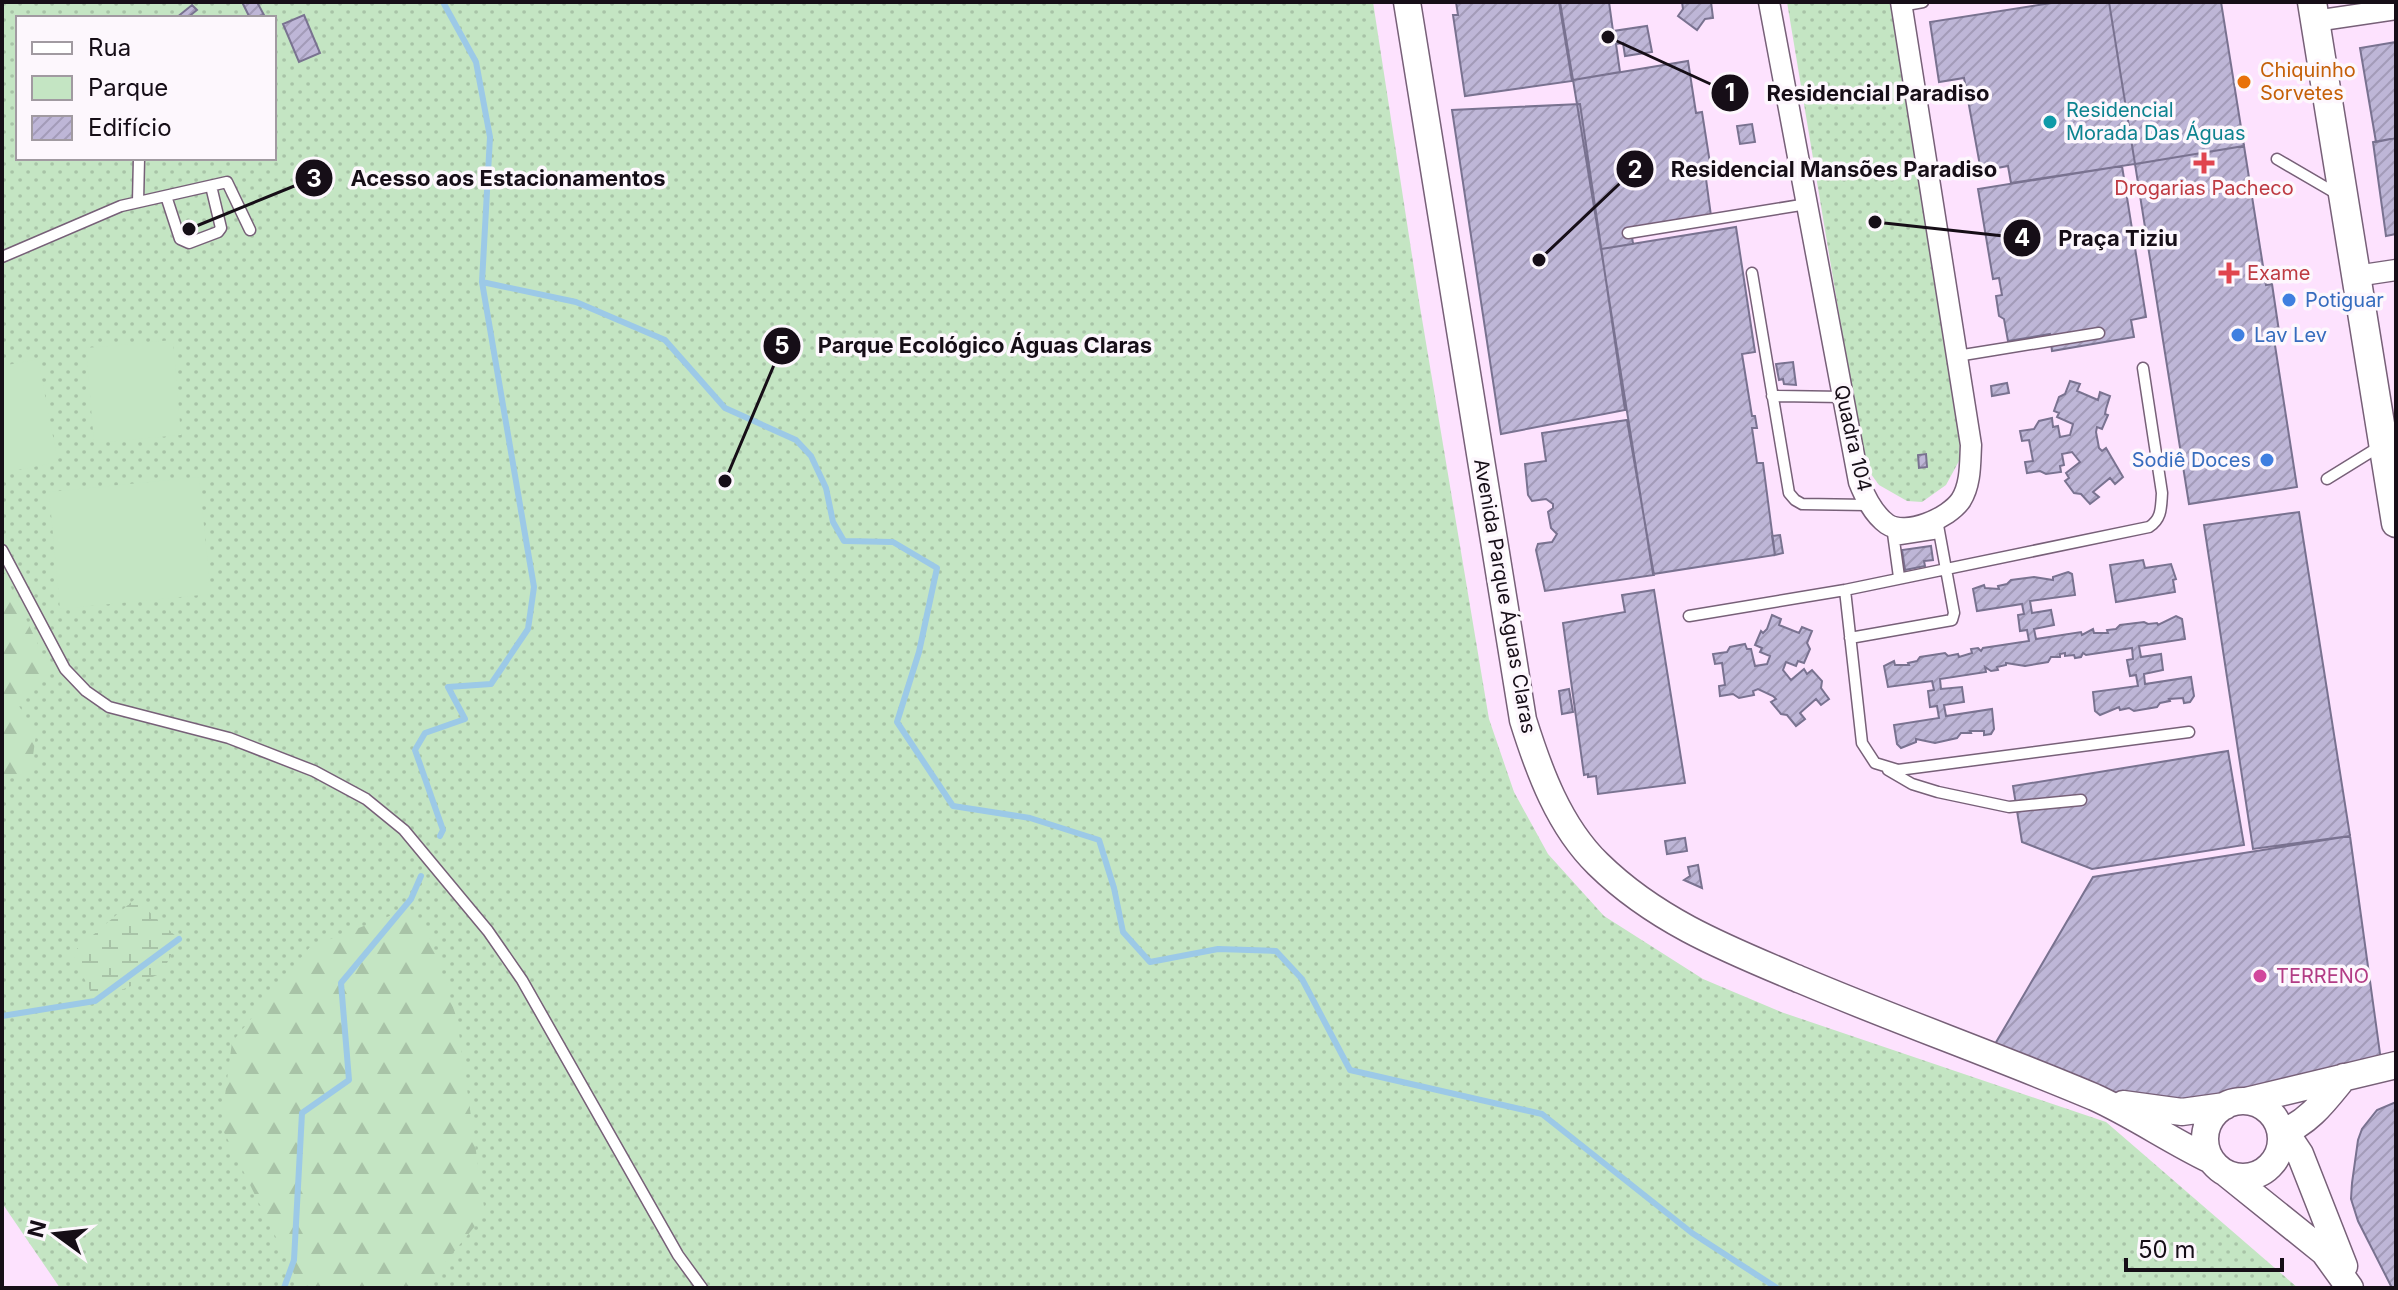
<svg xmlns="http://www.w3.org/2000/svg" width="2398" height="1290" font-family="Inter,sans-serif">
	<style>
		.green { fill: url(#green-dots); fill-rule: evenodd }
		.forest { fill: url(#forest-firs) }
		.wetland { fill: url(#wetland-marsh) }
		.pitch { fill: #c4e5c3 }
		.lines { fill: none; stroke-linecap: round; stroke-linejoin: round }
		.stream { stroke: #9cc9e7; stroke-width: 6 }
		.building { fill: url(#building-hatch); stroke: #797290; stroke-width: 2 }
		.service-casing { stroke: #776078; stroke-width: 13 }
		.minor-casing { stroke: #776078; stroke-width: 23 }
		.tertiary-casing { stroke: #776078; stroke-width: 29 }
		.secondary-casing { stroke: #776078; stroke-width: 31 }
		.service { stroke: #fff; stroke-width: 10 }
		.minor { stroke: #fff; stroke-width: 20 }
		.tertiary { stroke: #fff; stroke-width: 26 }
		.secondary { stroke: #fff; stroke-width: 28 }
		.food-dot { fill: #e8710a; stroke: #fdf7fd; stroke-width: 3 }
		.culture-dot { fill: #0f9aa8; stroke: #fdf7fd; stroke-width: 3 }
		.health-dot { fill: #e0444e; stroke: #fdf7fd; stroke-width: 3 }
		.shop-dot { fill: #3f7fe0; stroke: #fdf7fd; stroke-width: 3 }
		.hotel-dot { fill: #d1479c; stroke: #fdf7fd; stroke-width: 3 }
		.labels { text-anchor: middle; stroke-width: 7; stroke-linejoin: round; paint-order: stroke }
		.food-label { font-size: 20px; fill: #c56008; stroke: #fdf7fd; text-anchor: start }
		.culture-label { font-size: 20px; fill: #0d838f; stroke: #fdf7fd; text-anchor: start }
		.health-label { font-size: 20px; fill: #be3a42; stroke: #fdf7fd }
		.shop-label { font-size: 20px; fill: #366cbe; stroke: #fdf7fd; text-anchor: start }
		.street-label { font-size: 20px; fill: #160e17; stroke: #fdf7fd }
		.hotel-label { font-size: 20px; fill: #b23c85; stroke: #fdf7fd; text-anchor: start }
		.leader { fill: none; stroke: #160e17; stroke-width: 3 }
		.callout-dot { fill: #160e17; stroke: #fdf7fd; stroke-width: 3 }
		.mark-label { font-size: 24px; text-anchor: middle; font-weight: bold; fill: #fff }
		.callout-label { font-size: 22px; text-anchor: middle; font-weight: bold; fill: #160e17; stroke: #fdf7fd; stroke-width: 7; stroke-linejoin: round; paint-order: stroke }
	</style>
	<defs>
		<pattern id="green-dots" width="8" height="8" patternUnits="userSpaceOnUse" patternTransform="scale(2)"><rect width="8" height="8" fill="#c4e5c3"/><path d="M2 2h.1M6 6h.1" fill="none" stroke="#a8c3a7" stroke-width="1.8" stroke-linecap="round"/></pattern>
		<pattern id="forest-firs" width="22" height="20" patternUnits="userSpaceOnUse" patternTransform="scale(2)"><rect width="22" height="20" fill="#c4e5c3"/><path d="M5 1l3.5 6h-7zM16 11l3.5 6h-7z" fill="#a8c3a7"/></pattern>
		<pattern id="wetland-marsh" width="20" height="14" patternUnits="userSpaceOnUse" patternTransform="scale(2)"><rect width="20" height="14" fill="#c4e5c3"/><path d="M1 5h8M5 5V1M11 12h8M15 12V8" fill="none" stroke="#a8c3a7"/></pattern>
		<pattern id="building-hatch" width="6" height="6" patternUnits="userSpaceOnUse" patternTransform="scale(2)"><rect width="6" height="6" fill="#beb6d7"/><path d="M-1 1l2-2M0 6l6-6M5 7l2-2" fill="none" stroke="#a39bb8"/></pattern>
	</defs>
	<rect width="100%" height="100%" fill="#fde2fe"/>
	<path class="green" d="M2 2H1373L1419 301 1489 719 1514 792 1548 854 1604 916 1703 979 1781 1012 2106 1122 2298 1288H60L2 1203ZM18 18H274V158H18Z
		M1787 2H1893L1960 441 1959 461 1946 485 1922 502 1907 501 1879 485 1868 470 1862 452Z"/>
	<path class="forest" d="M2 568 51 672 19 706 36 734 30 777 2 775Z
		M410 908 428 933 457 1019 485 1214 424 1288H314L298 1282 221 1126 232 1042 310 947Z"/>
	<path class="wetland" d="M135 899 179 939 162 973 95 1001 72 953Z"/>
	<path class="pitch" d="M173 340 181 435 94 443 86 348Z
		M38 359 58 462 2 473V366Z
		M199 477 211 594 60 609 49 492Z"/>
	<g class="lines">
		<path class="stream" d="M443 2 476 62 490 137 482 282 576 302 665 340 725 408 796 440 811 456 826 488 833 522 844 541 893 542 937 568 919 652 897 722 953 806 1030 818 1099 840 1114 888 1123 932 1150 962 1218 949 1276 951 1302 979 1350 1070 1542 1114 1692 1233 1777 1288
			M440 836 443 830 415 750 425 733 465 719 448 687 491 684 528 629 534 587 482 282
			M2 1016 95 1001 179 939
			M284 1288 294 1260 302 1113 349 1080 341 983 411 899 421 876"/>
	</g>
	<path class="building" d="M242 2H257L264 15 250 18Z
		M1456 2H1559L1572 81 1465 96 1453 15H1458Z
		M1560 2H1609L1613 31 1647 26 1652 52 1625 56 1623 43 1616 44 1620 72 1573 80Z
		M1682 2H1711L1713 18 1705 19 1697 30 1678 16 1683 9Z
		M2058 2H2109L2135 164 2011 183 2008 166 1981 171 1964 78 1939 82 1930 22Z
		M2109 2H2221L2244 146 2135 164Z
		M192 5 197 10 187 18H176Z
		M304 15 320 53 299 62 283 24Z
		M2396 42V138L2376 142 2360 48Z
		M1688 61 1696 113 1702 112 1712 176 1706 179 1711 216 1631 229 1633 244 1601 249 1573 80Z
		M1580 104 1625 410 1501 434 1452 110Z
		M1752 124 1755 142 1740 144 1737 126Z
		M2396 138V234L2386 236 2373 142Z
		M2244 146 2266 285 2272 284 2280 338 2274 339 2297 487 2189 504 2135 164Z
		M2122 166 2146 317 2131 320 2134 337 2052 351 2050 334 2008 341 2004 319 1999 316 1996 296 2002 295 1999 278 1993 279 1978 189Z
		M1736 227 1755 352 1742 354 1752 416H1755L1757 428H1752L1757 463H1763L1775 555 1653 574 1601 249Z
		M1793 362 1796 385 1784 384 1783 379 1779 380 1776 364Z
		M2070 381 2080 384 2077 391 2098 400 2100 392 2110 396 2106 409 2105 414 2108 415 2102 429 2097 427 2096 432 2099 448 2102 451 2106 448 2123 477 2115 484 2110 478 2093 492 2099 497 2090 504 2081 494 2074 493 2065 481 2069 478 2066 473 2080 462 2072 452 2062 454 2064 465 2060 466 2061 472 2046 474 2040 471 2027 473 2025 462 2033 461 2029 440 2022 441 2020 431 2034 429 2039 421 2052 418 2053 427 2058 426 2060 437 2070 435 2073 424 2057 417 2059 413 2054 411 2059 397 2065 394Z
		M2007 383 2009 393 1992 396 1991 386Z
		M1627 420 1654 575 1545 591 1536 550 1538 544 1552 542 1557 534 1551 528 1548 512 1553 508V504L1546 499 1532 501 1528 495 1525 464 1546 461 1542 433Z
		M1926 454 1927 467 1919 468 1918 455Z
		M2299 512 2350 836 2253 849 2204 525Z
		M1780 535 1783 553 1775 555 1772 536Z
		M1931 546 1933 560 1924 561 1925 566 1905 570 1902 550Z
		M2143 560 2145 568 2171 564 2176 579 2173 580 2175 592 2116 602 2110 565Z
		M2068 572 2072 574 2075 595 2030 601 2032 613 2051 610 2054 625 2034 629 2036 639 2081 632 2082 635 2093 629 2094 633H2108L2107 630 2116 629 2120 625 2144 622 2148 624 2157 623 2158 625 2176 616 2182 619 2185 639 2139 646 2141 657 2161 654 2163 670 2144 674 2145 684 2191 677 2194 696 2190 702 2184 703 2183 698 2169 699 2170 701 2160 703 2157 707 2134 711 2129 708 2120 710 2119 707 2100 715 2095 711 2093 692 2138 686 2136 675 2130 676 2127 660 2133 659 2132 648 2086 655 2083 653 2081 657 2075 658 2074 655 2065 656V653L2060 654V657H2051L2048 662 2025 666 2006 663V665L1997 667 1998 670 1991 671 1985 667 1986 672 1940 679 1941 689 1962 687 1964 702 1944 705 1946 716 1992 709 1994 729 1991 734 1984 735V731H1970L1971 733H1961L1957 738 1935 743 1916 739V742L1901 748 1897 744 1894 725 1939 718 1937 706 1930 707 1928 691 1934 690 1932 681 1888 687 1884 666 1894 661 1895 665H1909L1908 663 1917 661 1920 657 1945 653 1948 656 1958 654 1959 657 1972 653 1971 649 1978 648 1981 651 1983 648 2029 641 2027 630 2020 631 2018 615 2024 614 2022 604 1977 611 1973 589 1984 585 1985 588 1999 589 1998 586 2007 584 2011 580 2034 577 2053 580V577Z
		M1654 590 1685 783 1598 794 1596 776 1588 777V774L1584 775 1563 623 1625 612 1622 595Z
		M1772 615 1781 619 1779 625 1799 633 1802 627 1812 631 1807 643 1810 649 1804 663 1798 661 1796 666 1786 662 1783 670 1791 680 1804 669 1807 674 1812 670 1822 681 1821 688 1829 699 1821 705 1816 699 1800 713 1805 719 1796 726 1787 715 1781 714 1771 702 1776 699 1773 696 1758 689 1753 691 1754 695 1739 698 1733 694 1720 696 1719 686 1725 685 1722 663 1715 664 1713 654 1727 652 1730 647 1745 644 1747 649H1751L1755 666 1767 664 1770 656 1760 652 1762 648 1755 645 1761 631 1763 633 1767 629Z
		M1569 689 1573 712 1562 714 1559 691Z
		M2228 751 2244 845 2092 869 2022 842 2013 786Z
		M2350 836 2382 1068 2182 1112 1988 1056 2093 877Z
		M1685 838 1687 851 1667 854 1665 841Z
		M1698 865 1702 888 1684 880 1690 876 1688 867Z
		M2396 1102V1288H2392L2358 1221 2351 1199 2352 1183 2358 1140 2362 1129 2377 1110Z"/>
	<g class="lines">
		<g class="service-casing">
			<path id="service" d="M1901 6 1923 2
				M2277 159 2337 194
				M166 196 180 239 189 243 218 232 221 228 211 186
				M138 202 139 158
				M1628 233 1807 204
				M2 257 121 206 227 182 250 230
				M1752 273 1789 493 1795 500 1802 504 1868 505
				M1957 356 2099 333
				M1772 396 1843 397
				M2327 479 2382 445
				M1892 526 1899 577
				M1894 540 1939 533
				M2 550 65 669 86 691 109 707 229 738 314 771 366 799 404 830 488 931 522 980 678 1255 702 1288
				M1845 590 1862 743 1875 763 1898 770 2189 732
				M1689 616 1845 590 2149 527C2162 519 2161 507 2162 493L2143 368
				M1850 638 1952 620 1954 613 1937 520
				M1888 770 1912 784 1938 792 2009 807 2081 800"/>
		</g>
		<g class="minor-casing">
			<path id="minor" d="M1769 2 1859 482C1865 497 1873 514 1887 524 1906 537 1949 518 1961 500 1971 484 1970 463 1971 445L1901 2
				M2315 21 2396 9
				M2356 276 2396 270"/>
		</g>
		<g class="tertiary-casing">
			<path id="tertiary" d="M1407 2 1523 720C1539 771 1559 826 1598 864 1656 921 1727 949 1801 980 1898 1021 1997 1056 2094 1097 2134 1115 2171 1141 2211 1160
				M2246 1101 2396 1065
				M2205 1139a38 38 0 1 1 76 0a38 38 0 1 1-76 0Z
				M2123 1104 2182 1112 2225 1106
				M2281 1133C2309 1123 2326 1099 2344 1077
				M2281 1136 2290 1139 2300 1154 2344 1266
				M2227 1174 2324 1252 2350 1288"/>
		</g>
		<g class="secondary-casing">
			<path id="secondary" d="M2312 2 2396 523"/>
		</g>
		<use href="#service" class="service"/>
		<use href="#minor" class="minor"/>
		<use href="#tertiary" class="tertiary"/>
		<use href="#secondary" class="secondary"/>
	</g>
	<circle class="food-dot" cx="2244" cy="82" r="8"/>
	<circle class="culture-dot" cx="2050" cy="122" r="8"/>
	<g class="health-dot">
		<path d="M2200 151h8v8h8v8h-8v8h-8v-8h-8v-8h8z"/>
		<path d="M2225 261h8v8h8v8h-8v8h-8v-8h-8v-8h8z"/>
	</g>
	<g class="shop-dot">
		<circle cx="2289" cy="300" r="8"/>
		<circle cx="2238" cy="335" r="8"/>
		<circle cx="2267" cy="460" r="8"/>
	</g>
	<circle class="hotel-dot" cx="2260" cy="976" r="8"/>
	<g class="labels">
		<g class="food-label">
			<text x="2260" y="77">Chiquinho<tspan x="2260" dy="23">Sorvetes</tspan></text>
		</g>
		<g class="culture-label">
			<text x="2066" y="117">Residencial<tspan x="2066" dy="23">Morada Das Águas</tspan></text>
		</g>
		<g class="health-label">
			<text x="2204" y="195">Drogarias Pacheco</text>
			<text x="2247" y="280" text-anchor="start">Exame</text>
		</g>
		<g class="shop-label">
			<text x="2305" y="307">Potiguar</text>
			<text x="2254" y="342">Lav Lev</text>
			<text x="2251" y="467" text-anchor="end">Sodiê Doces</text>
		</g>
		<g class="street-label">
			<text transform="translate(1853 438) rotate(77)" y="7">Quadra 104</text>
			<text transform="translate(1505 596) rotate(80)" y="7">Avenida Parque Águas Claras</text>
		</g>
		<g class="hotel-label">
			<text x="2276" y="983">TERRENO</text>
		</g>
	</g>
	<path class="leader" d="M1608 37L1730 93M1539 260L1635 169M189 229L314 178M1875 222L2022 238M725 481L782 346"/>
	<g class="callout-dot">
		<circle cx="1608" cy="37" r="8"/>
		<circle cx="1539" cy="260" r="8"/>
		<circle cx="189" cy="229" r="8"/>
		<circle cx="1875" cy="222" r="8"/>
		<circle cx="725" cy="481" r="8"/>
		<circle cx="1730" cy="93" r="20"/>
		<circle cx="1635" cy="169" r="20"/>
		<circle cx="314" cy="178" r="20"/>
		<circle cx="2022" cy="238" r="20"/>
		<circle cx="782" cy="346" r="20"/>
	</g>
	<g class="mark-label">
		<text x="1730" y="101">1</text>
		<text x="1635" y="178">2</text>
		<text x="314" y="187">3</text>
		<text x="2022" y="246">4</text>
		<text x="782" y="354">5</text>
	</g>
	<g class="callout-label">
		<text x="1878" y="101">Residencial Paradiso</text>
		<text x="1834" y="177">Residencial Mansões Paradiso</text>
		<text x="508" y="186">Acesso aos Estacionamentos</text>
		<text x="2118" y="246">Praça Tiziu</text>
		<text x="985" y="353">Parque Ecológico Águas Claras</text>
	</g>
	<rect width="2398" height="1290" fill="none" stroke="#160e17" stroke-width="8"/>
	<rect x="16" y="16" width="260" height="144" fill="#fdf7fd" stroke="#a19aa1" stroke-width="2"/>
	<rect x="32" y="42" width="40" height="12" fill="#ffffff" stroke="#a19aa1" stroke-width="2"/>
	<text x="88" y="56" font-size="24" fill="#160e17">Rua</text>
	<rect x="32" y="76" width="40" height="24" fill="#c4e5c3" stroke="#a19aa1" stroke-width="2"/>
	<text x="88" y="96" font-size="24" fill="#160e17">Parque</text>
	<rect x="32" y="116" width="40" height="24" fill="url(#building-hatch)" stroke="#a19aa1" stroke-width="2"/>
	<text x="88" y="136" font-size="24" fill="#160e17">Edifício</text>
	<g transform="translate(56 1234) rotate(285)" stroke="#fdf7fd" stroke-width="6" paint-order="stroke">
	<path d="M0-6L14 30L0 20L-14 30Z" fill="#160e17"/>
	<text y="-12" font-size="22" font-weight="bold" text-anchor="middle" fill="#160e17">N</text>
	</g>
	<path d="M2126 1258v12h156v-12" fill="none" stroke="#160e17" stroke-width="4"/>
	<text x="2138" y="1258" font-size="24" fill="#160e17" stroke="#fdf7fd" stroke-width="6" paint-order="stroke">50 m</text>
</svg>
